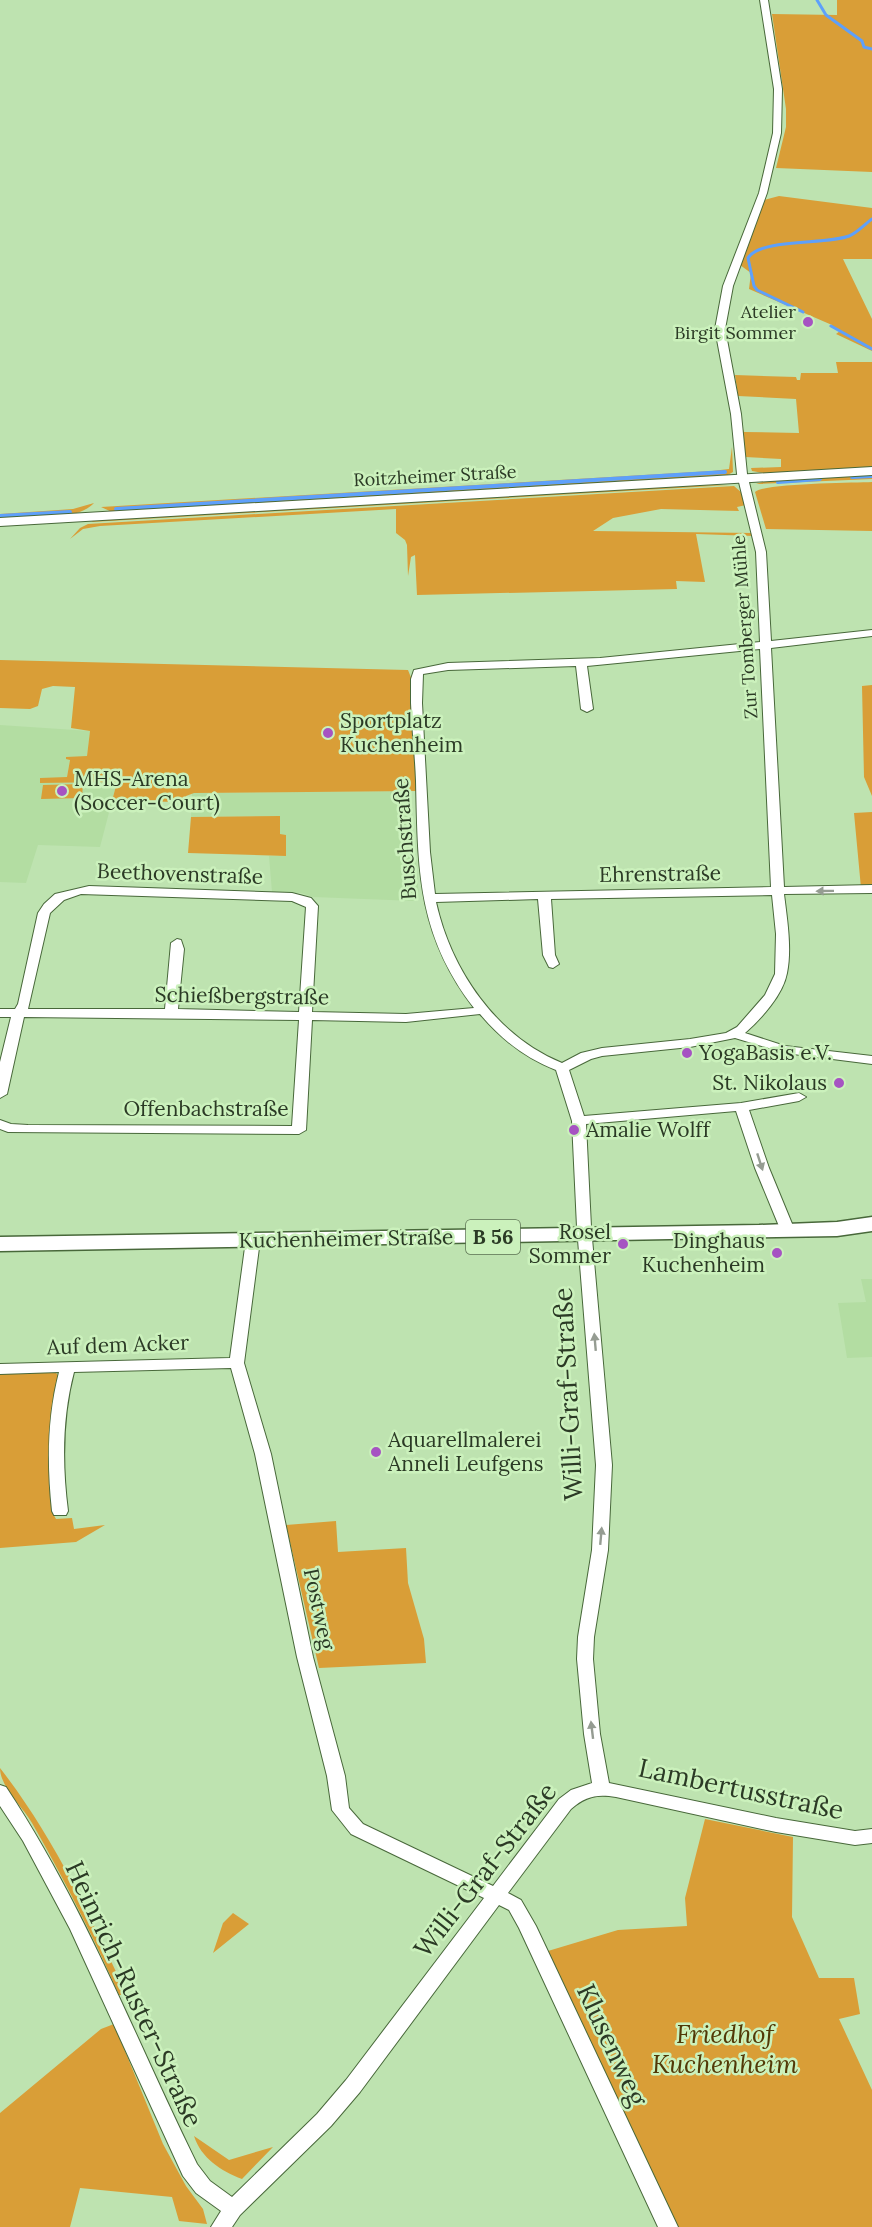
<svg xmlns="http://www.w3.org/2000/svg" width="872" height="2227" font-family="Lora,serif">
	<style>
		.built { fill: #b3dda2 }
		.green { fill: #d99e37 }
		.lines { fill: none; stroke-linecap: round; stroke-linejoin: round }
		.stream-far1 { stroke: #5ea0fa; stroke-width: 3 }
		.stream { stroke: #5ea0fa; stroke-width: 4 }
		.street-casing { stroke: #48683a; stroke-width: 2 }
		.secondary-casing { stroke: #48683a; stroke-width: 2 }
		.primary-casing { stroke: #48683a; stroke-width: 3 }
		.street { fill: #fff; fill-rule: evenodd }
		.secondary { fill: #fff; fill-rule: evenodd }
		.primary { fill: #fff; fill-rule: evenodd }
		.oneway { fill: #959c92 }
		.poi-dot { fill: #a653c2; stroke: #cbf1bc; stroke-width: 2 }
		.labels { text-anchor: middle; stroke-width: 5; stroke-linejoin: round; paint-order: stroke }
		.far-poi-label { font-size: 18px; fill: #2b3a25; stroke: #cbf1bc; text-anchor: end }
		.far-street-label { font-size: 18px; fill: #2b3a25; stroke: #cbf1bc }
		.shield { fill: #cbf1bc; stroke: #5b7152; stroke-width: 1.5 }
		.shield-label { font-size: 20px; font-weight: bold; fill: #2b3a25 }
		.poi-label { font-size: 21px; fill: #2b3a25; stroke: #cbf1bc; text-anchor: start }
		.street-label { font-size: 21px; fill: #2b3a25; stroke: #cbf1bc }
		.near-street-label { font-size: 26px; fill: #2b3a25; stroke: #cbf1bc }
		.near-park-label { font-size: 26px; font-style: italic; fill: #523806; stroke: #cbf1bc }
	</style>
	<rect width="100%" height="100%" fill="#bee3b0"/>
	<path class="built" d="M0 725 90 731 87 757 70 759 67 777 41 783 117 782 100 847 38 845 26 883 0 882Z
		M409 791 412 860H416L419 898 415 901 313 897 301 893 272 892 269 856H285L286 835H280V816L191 817 192 793H194Z
		M861 1279H872V1357L847 1358 838 1303 866 1302Z"/>
	<path class="green" d="M837 0H872V172L776 168 786 127V109L772 14 837 15Z
		M779 196 872 208V259H843L872 319V351L836 334 840 331 829 326 832 325 749 289 751 273 740 265 764 200Z
		M836 362H872V469L763 473 752 471 751 468 781 467V459L745 457 742 426 744 432 799 433 796 399 738 396 735 375 796 377 797 380H800L801 373H838Z
		M732 447 733 472 726 476 112 512 101 507 712 471 729 469Z
		M872 474V479L756 484 766 481Z
		M872 482V531L766 529 755 492C765 483 853 483 872 482Z
		M730 485 91 522 97 519 661 486Z
		M734 486 742 493 746 505 737 507 739 511 661 509 613 518 593 531 753 533 754 536 696 534 705 582 676 581 677 589 417 595 415 555 411 557 408 576 407 545 405 540 396 533V509L100 526 83 529 70 539 80 528 88 524Z
		M94 503C77 522 25 517 0 519V514L73 509Z
		M0 660 408 670 412 680 417 791 194 793 186 796 184 802 112 801 117 782 40 783V778L67 777 70 760 66 759V757L87 756 90 731 71 728 75 687 53 686 42 689 38 706 30 709 0 708Z
		M872 685V796L864 777 862 686Z
		M83 784 82 798 41 799 43 785Z
		M872 812V888H861L854 813Z
		M280 816V834L286 835V856L188 853 191 817Z
		M55 1372 60 1377 52 1512 56 1519 72 1518 74 1529 105 1525 76 1542 0 1548V1373Z
		M336 1521 338 1552 406 1548 408 1583 424 1639 426 1663 319 1668 286 1525Z
		M0 1768C53 1836 89 1913 125 1991L124 1995H119C93 1936 64 1879 32 1823 23 1807 0 1787 0 1768Z
		M705 1819 793 1837 792 1917 819 1978H854L860 2014 839 2019 872 2090V2227H678L548 1951 618 1930 687 1926 685 1898Z
		M233 1913 249 1924 213 1953 223 1923Z
		M114 2024 163 2144 186 2186 203 2209 207 2224 179 2221 172 2197 80 2188 70 2227H0V2113L101 2029Z
		M194 2136 229 2160 273 2147 242 2179C221 2171 201 2158 194 2136Z"/>
	<g class="lines">
		<path class="stream-far1" d="M817 0 826 15 862 41 864 47 872 49
			M803 312 757 290 754 286 748 258C760 238 827 245 849 236 857 233 865 224 872 219
			M831 326 872 349"/>
		<path class="stream" d="M852 477 872 476
			M778 482 820 479
			M116 509 725 472
			M0 516 70 512"/>
		<g class="street-casing">
			<path id="street" d="M760 0H768L782 89 781 133 767 193 733 286 725 329 741 414 747 474 766 552 771 641 872 630V636L771 648 784 887 872 885V893L784 894C787 919 792 948 787 973 783 995 761 1019 745 1033L785 1046 872 1056V1064L785 1053 735 1038 690 1047 602 1056 591 1059 569 1070 584 1116 741 1103 799 1093 806 1097 799 1101 749 1110 769 1168 795 1231 788 1235 781 1231 755 1168 736 1111 586 1124 591 1227 612 1465 608 1550 594 1637 593 1659 600 1734 609 1783 776 1818 855 1831 872 1829V1843L855 1845 776 1832 616 1797C597 1794 586 1796 571 1809L508 1893 521 1900 536 1926 678 2227H658L519 1928 509 1910 499 1905 360 2092 331 2126 240 2215 232 2227H211L221 2211 196 2193 183 2176 70 1929 23 1841 0 1806V1785L6 1787C86 1908 134 2036 197 2164L210 2181 232 2197 317 2114 346 2080 484 1898 351 1834 332 1810 327 1776 297 1657 255 1454 231 1368 74 1372C62 1418 62 1464 68 1511L66 1515H54L52 1511C47 1464 47 1419 59 1372L0 1374V1364L230 1358 246 1240 253 1236 258 1237 260 1240 244 1363 271 1454 313 1657 345 1776 349 1808 363 1824 493 1886 559 1799 571 1790 592 1783 584 1734 577 1659 578 1637 592 1550 596 1465 577 1227 572 1121 556 1070C525 1058 502 1040 480 1014L406 1022 312 1020 306 1130 299 1134 8 1132 0 1129V1120L11 1124 28 1125 292 1126 299 1020 24 1017 7 1094 0 1098V1062L11 1017H0V1009H15L18 1004 38 913 44 904 55 894 89 886 292 893 311 898 318 906 312 1012 406 1014 474 1008C417 934 418 869 416 781 415 755 412 729 411 703V679L414 670 448 663 600 658 760 642 756 552 737 474 731 414 715 329 723 286 759 193 773 133 774 89ZM760 649 771 887 435 894 430 852 422 703 423 674 448 670 576 666 581 709 587 712 593 709 587 666ZM81 894 292 901 306 907 299 1012 178 1009 184 949 181 940 177 939 171 943 165 1009H28L50 913 64 900ZM772 895 776 934 775 974 765 995 737 1027 726 1033 690 1039 602 1048 581 1053 562 1063C496 1036 451 970 436 902L538 899 543 955 549 967 553 968 559 964 555 955 551 899Z"/>
		</g>
		<g class="secondary-casing">
			<path id="secondary" d="M872 467V475L0 526V518Z"/>
		</g>
		<g class="primary-casing">
			<path id="primary" d="M872 1217V1231L837 1236 0 1251V1237L759 1225 837 1222Z"/>
		</g>
		<use href="#street" class="street"/>
		<use href="#secondary" class="secondary"/>
		<use href="#primary" class="primary"/>
	</g>
	<defs><path id="oneway-solid" d="M-6-.8H1V-3.2L6.5 0L1 3.2V.8H-6Z" transform="scale(1.5)"/></defs>
	<g class="oneway">
		<use href="#oneway-solid" transform="translate(825 891) rotate(179)"/>
		<use href="#oneway-solid" transform="translate(760 1162) rotate(72)"/>
		<use href="#oneway-solid" transform="translate(595 1342) rotate(-95)"/>
		<use href="#oneway-solid" transform="translate(601 1536) rotate(-85)"/>
		<use href="#oneway-solid" transform="translate(592 1730) rotate(-97)"/>
	</g>
	<g class="poi-dot">
		<circle cx="808" cy="322" r="6"/>
		<circle cx="328" cy="733" r="6"/>
		<circle cx="62" cy="791" r="6"/>
		<circle cx="687" cy="1053" r="6"/>
		<circle cx="839" cy="1083" r="6"/>
		<circle cx="574" cy="1130" r="6"/>
		<circle cx="623" cy="1244" r="6"/>
		<circle cx="777" cy="1253" r="6"/>
		<circle cx="376" cy="1452" r="6"/>
	</g>
	<g class="labels">
		<g class="far-poi-label">
			<text x="796" y="318">Atelier<tspan x="796" dy="21">Birgit Sommer</tspan></text>
		</g>
		<g class="far-street-label">
			<text transform="translate(435 476) rotate(-3)" y="6">Roitzheimer Straße</text>
			<text transform="translate(745 627) rotate(-94)" y="6">Zur Tomberger Mühle</text>
		</g>
		<rect class="shield" x="466" y="1220" width="54" height="34" rx="4.5"/>
		<g class="shield-label">
			<text x="493" y="1244">B 56</text>
		</g>
		<g class="poi-label">
			<text x="340" y="728">Sportplatz<tspan x="340" dy="24">Kuchenheim</tspan></text>
			<text x="74" y="786">MHS-Arena<tspan x="74" dy="24">(Soccer-Court)</tspan></text>
			<text x="699" y="1060">YogaBasis e.V.</text>
			<text x="827" y="1090" text-anchor="end">St. Nikolaus</text>
			<text x="586" y="1137">Amalie Wolff</text>
			<text x="611" y="1239" text-anchor="end">Rosel<tspan x="611" dy="24">Sommer</tspan></text>
			<text x="765" y="1248" text-anchor="end">Dinghaus<tspan x="765" dy="24">Kuchenheim</tspan></text>
			<text x="388" y="1447">Aquarellmalerei<tspan x="388" dy="24">Anneli Leufgens</tspan></text>
		</g>
		<g class="street-label">
			<text transform="translate(405 839) rotate(-94)" y="7">Buschstraße</text>
			<text transform="translate(180 874) rotate(2)" y="7">Beethovenstraße</text>
			<text transform="translate(660 874) rotate(-1)" y="7">Ehrenstraße</text>
			<text transform="translate(242 996) rotate(1)" y="7">Schießbergstraße</text>
			<text x="206" y="1116">Offenbachstraße</text>
			<text transform="translate(346 1239) rotate(-1)" y="7">Kuchenheimer Straße</text>
			<text transform="translate(118 1345) rotate(-2)" y="7">Auf dem Acker</text>
			<text transform="translate(319 1609) rotate(78)" y="7">Postweg</text>
		</g>
		<g class="near-street-label">
			<text transform="translate(568 1394) rotate(-93)" y="9">Willi-Graf-Straße</text>
			<text transform="translate(741 1789) rotate(12)" y="9">Lambertusstraße</text>
			<text transform="translate(485 1870) rotate(-52)" y="9">Willi-Graf-Straße</text>
			<text transform="translate(134 1994) rotate(65)" y="9">Heinrich-Ruster-Straße</text>
			<text transform="translate(612 2045) rotate(65)" y="9">Klusenweg</text>
		</g>
		<g class="near-park-label">
			<text x="725" y="2043">Friedhof<tspan x="725" dy="30">Kuchenheim</tspan></text>
		</g>
	</g>
</svg>
